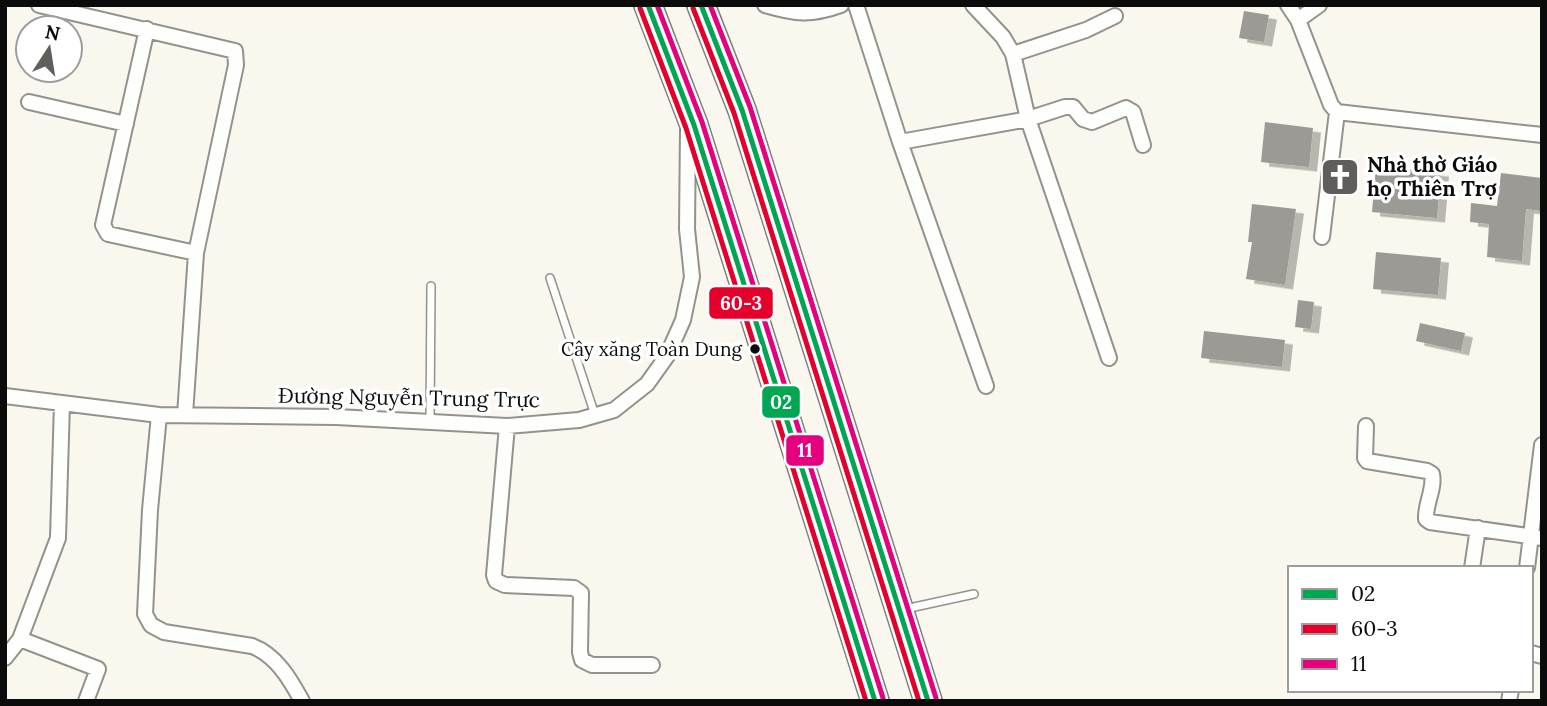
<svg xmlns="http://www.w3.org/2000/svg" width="1547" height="706" font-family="Lora,serif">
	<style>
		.building { fill: #9c9a94; filter: url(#shadow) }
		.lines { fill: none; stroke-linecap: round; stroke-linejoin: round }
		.lane-casing { stroke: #93928d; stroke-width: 10 }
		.street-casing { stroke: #93928d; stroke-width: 18 }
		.highway-casing { stroke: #807f7a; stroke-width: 30 }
		.lane { stroke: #fefefc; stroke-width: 7 }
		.street { stroke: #fefefc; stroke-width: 14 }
		.highway { stroke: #e9ded3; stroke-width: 26 }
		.bus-1-casing { stroke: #fff; stroke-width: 10 }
		.bus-2-casing { stroke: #fff; stroke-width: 10 }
		.bus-3-casing { stroke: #fff; stroke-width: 10 }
		.bus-1 { stroke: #00a651; stroke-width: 5 }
		.bus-2 { stroke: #e4002b; stroke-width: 5 }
		.bus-3 { stroke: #e5007d; stroke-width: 5 }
		.bus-dot { fill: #0b0b0b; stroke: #fff; stroke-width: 2.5 }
		.labels { text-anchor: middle; stroke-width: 7; stroke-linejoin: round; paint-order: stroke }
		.bus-label { font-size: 19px; fill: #0b0b0b; stroke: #fff; text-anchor: end }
		.poi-label { font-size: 21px; font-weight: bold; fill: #0b0b0b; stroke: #fff; text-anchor: start }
		.street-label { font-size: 21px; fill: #0b0b0b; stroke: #fff }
		.line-badge { stroke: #fff; stroke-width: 2.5 }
		.badge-label { font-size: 19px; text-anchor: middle; font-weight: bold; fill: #fff }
	</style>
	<defs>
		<filter id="shadow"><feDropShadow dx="8" dy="4.5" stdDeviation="0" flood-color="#0004"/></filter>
	</defs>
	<rect width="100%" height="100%" fill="#faf8ee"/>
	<path class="building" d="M1244 11 1269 15 1264 42 1239 38Z
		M1265 122 1313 128 1309 167 1261 162Z
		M1376 166 1441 172 1437 218 1372 212Z
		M1501 173 1542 178V211L1526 209 1522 261 1487 257 1489 224 1470 222 1471 203 1497 206Z
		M1252 204 1296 209 1285 285 1246 279 1252 242H1248Z
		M1376 252 1441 258 1438 295 1373 289Z
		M1298 300 1314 302 1311 329 1295 327Z
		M1420 323 1465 333 1461 351 1416 341Z
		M1204 331 1285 340 1282 367 1201 358Z"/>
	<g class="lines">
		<g class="lane-casing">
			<path id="lane" d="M550 278 595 415
				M430 422 431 286
				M905 609 974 594"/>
		</g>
		<g class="street-casing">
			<path id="street" d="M39 5 235 51 236 65 196 253 185 415
				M765 5C796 14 810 16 841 5
				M856 5 900 142 986 386
				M973 5 1003 37 1013 54 1028 119 1109 358
				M1288 5 1298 20 1331 105 1337 112 1542 135
				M1298 20 1319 5
				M147 29 103 225 108 234 196 253
				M1013 54 1086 30 1115 16
				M29 102 126 124
				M900 142 1028 119 1065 107H1073L1083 119 1092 122 1126 108 1133 112 1143 145
				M1322 237 1337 112
				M5 396 159 415 336 417 507 426 579 420 614 410 647 384 667 356 683 320 692 277 687 229 688 128
				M159 415 150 510 145 614 151 625 164 632 252 646C276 655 290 679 302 701
				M507 426 494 575 496 581 505 585 574 588 581 593 580 652 582 660 592 665H652
				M1366 426 1365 458 1367 461 1427 471 1432 474C1435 489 1425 504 1426 519L1430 522 1542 538
				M1472 568 1478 528
				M1527 568 1542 445
				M20 639 98 669 86 701
				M1531 653 1542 656
				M5 658 20 639 58 538 62 403
				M1509 701 1511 690"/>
		</g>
		<g class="highway-casing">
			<path id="highway" d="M648 5 694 125 875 701
				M701 5 742 110 928 701"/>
		</g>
		<use href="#lane" class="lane"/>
		<use href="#street" class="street"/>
		<use href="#highway" class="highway"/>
		<g class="bus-1-casing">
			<path id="bus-1" d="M648 5 694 125 875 701
				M701 5 742 110 928 701"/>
		</g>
		<g class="bus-2-casing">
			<path id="bus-2" d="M640 8 686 128 866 701
				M693 8 734 113 919 701"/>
		</g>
		<g class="bus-3-casing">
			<path id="bus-3" d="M657 5 702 122 883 698
				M710 5 750 107 936 698"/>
		</g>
		<use href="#bus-1" class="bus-1"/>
		<use href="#bus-2" class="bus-2"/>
		<use href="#bus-3" class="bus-3"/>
	</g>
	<defs>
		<g id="church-square" transform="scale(2.0125)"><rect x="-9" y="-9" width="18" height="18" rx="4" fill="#5f5e5a" stroke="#fff"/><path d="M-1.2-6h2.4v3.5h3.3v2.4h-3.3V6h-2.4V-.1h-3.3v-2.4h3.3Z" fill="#fff"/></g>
	</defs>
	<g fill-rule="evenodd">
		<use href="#church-square" x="1340" y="177"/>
	</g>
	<circle class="bus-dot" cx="755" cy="349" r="6"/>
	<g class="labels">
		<g class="bus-label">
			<text x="742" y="356">Cây xăng Toàn Dung</text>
		</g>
		<g class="poi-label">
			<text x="1367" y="172">Nhà thờ Giáo<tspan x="1367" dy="24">họ Thiên Trợ</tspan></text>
		</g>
		<g class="street-label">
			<text transform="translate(409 398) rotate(1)" y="7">Đường Nguyễn Trung Trực</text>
		</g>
	</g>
	<g class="line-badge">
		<rect x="708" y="286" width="66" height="34" rx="7" fill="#e4002b"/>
		<rect x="761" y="385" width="40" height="34" rx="7" fill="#00a651"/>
		<rect x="785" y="434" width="40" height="33" rx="7" fill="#e5007d"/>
	</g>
	<g class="badge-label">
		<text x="741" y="310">60-3</text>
		<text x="781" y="409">02</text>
		<text x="805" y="457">11</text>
	</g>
	<rect width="1547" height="706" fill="none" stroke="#0b0b0b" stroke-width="14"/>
	<rect x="1288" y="566" width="245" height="126" fill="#ffffff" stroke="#9d9d9d" stroke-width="2"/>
	<rect x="1302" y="589" width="35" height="10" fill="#00a651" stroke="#9d9d9d" stroke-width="2"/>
	<text x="1351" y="601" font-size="21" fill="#0b0b0b">02</text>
	<rect x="1302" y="624" width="35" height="10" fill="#e4002b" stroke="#9d9d9d" stroke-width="2"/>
	<text x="1351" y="636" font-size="21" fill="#0b0b0b">60-3</text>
	<rect x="1302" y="659" width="35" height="10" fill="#e5007d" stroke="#9d9d9d" stroke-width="2"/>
	<text x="1351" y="671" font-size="21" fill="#0b0b0b">11</text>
	<g transform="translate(49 49) rotate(12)"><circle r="33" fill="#ffffff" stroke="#9d9d9d" stroke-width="2"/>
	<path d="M0-5L12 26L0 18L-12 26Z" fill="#5f5e5a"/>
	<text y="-10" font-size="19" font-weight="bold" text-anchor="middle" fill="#0b0b0b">N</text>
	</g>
</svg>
